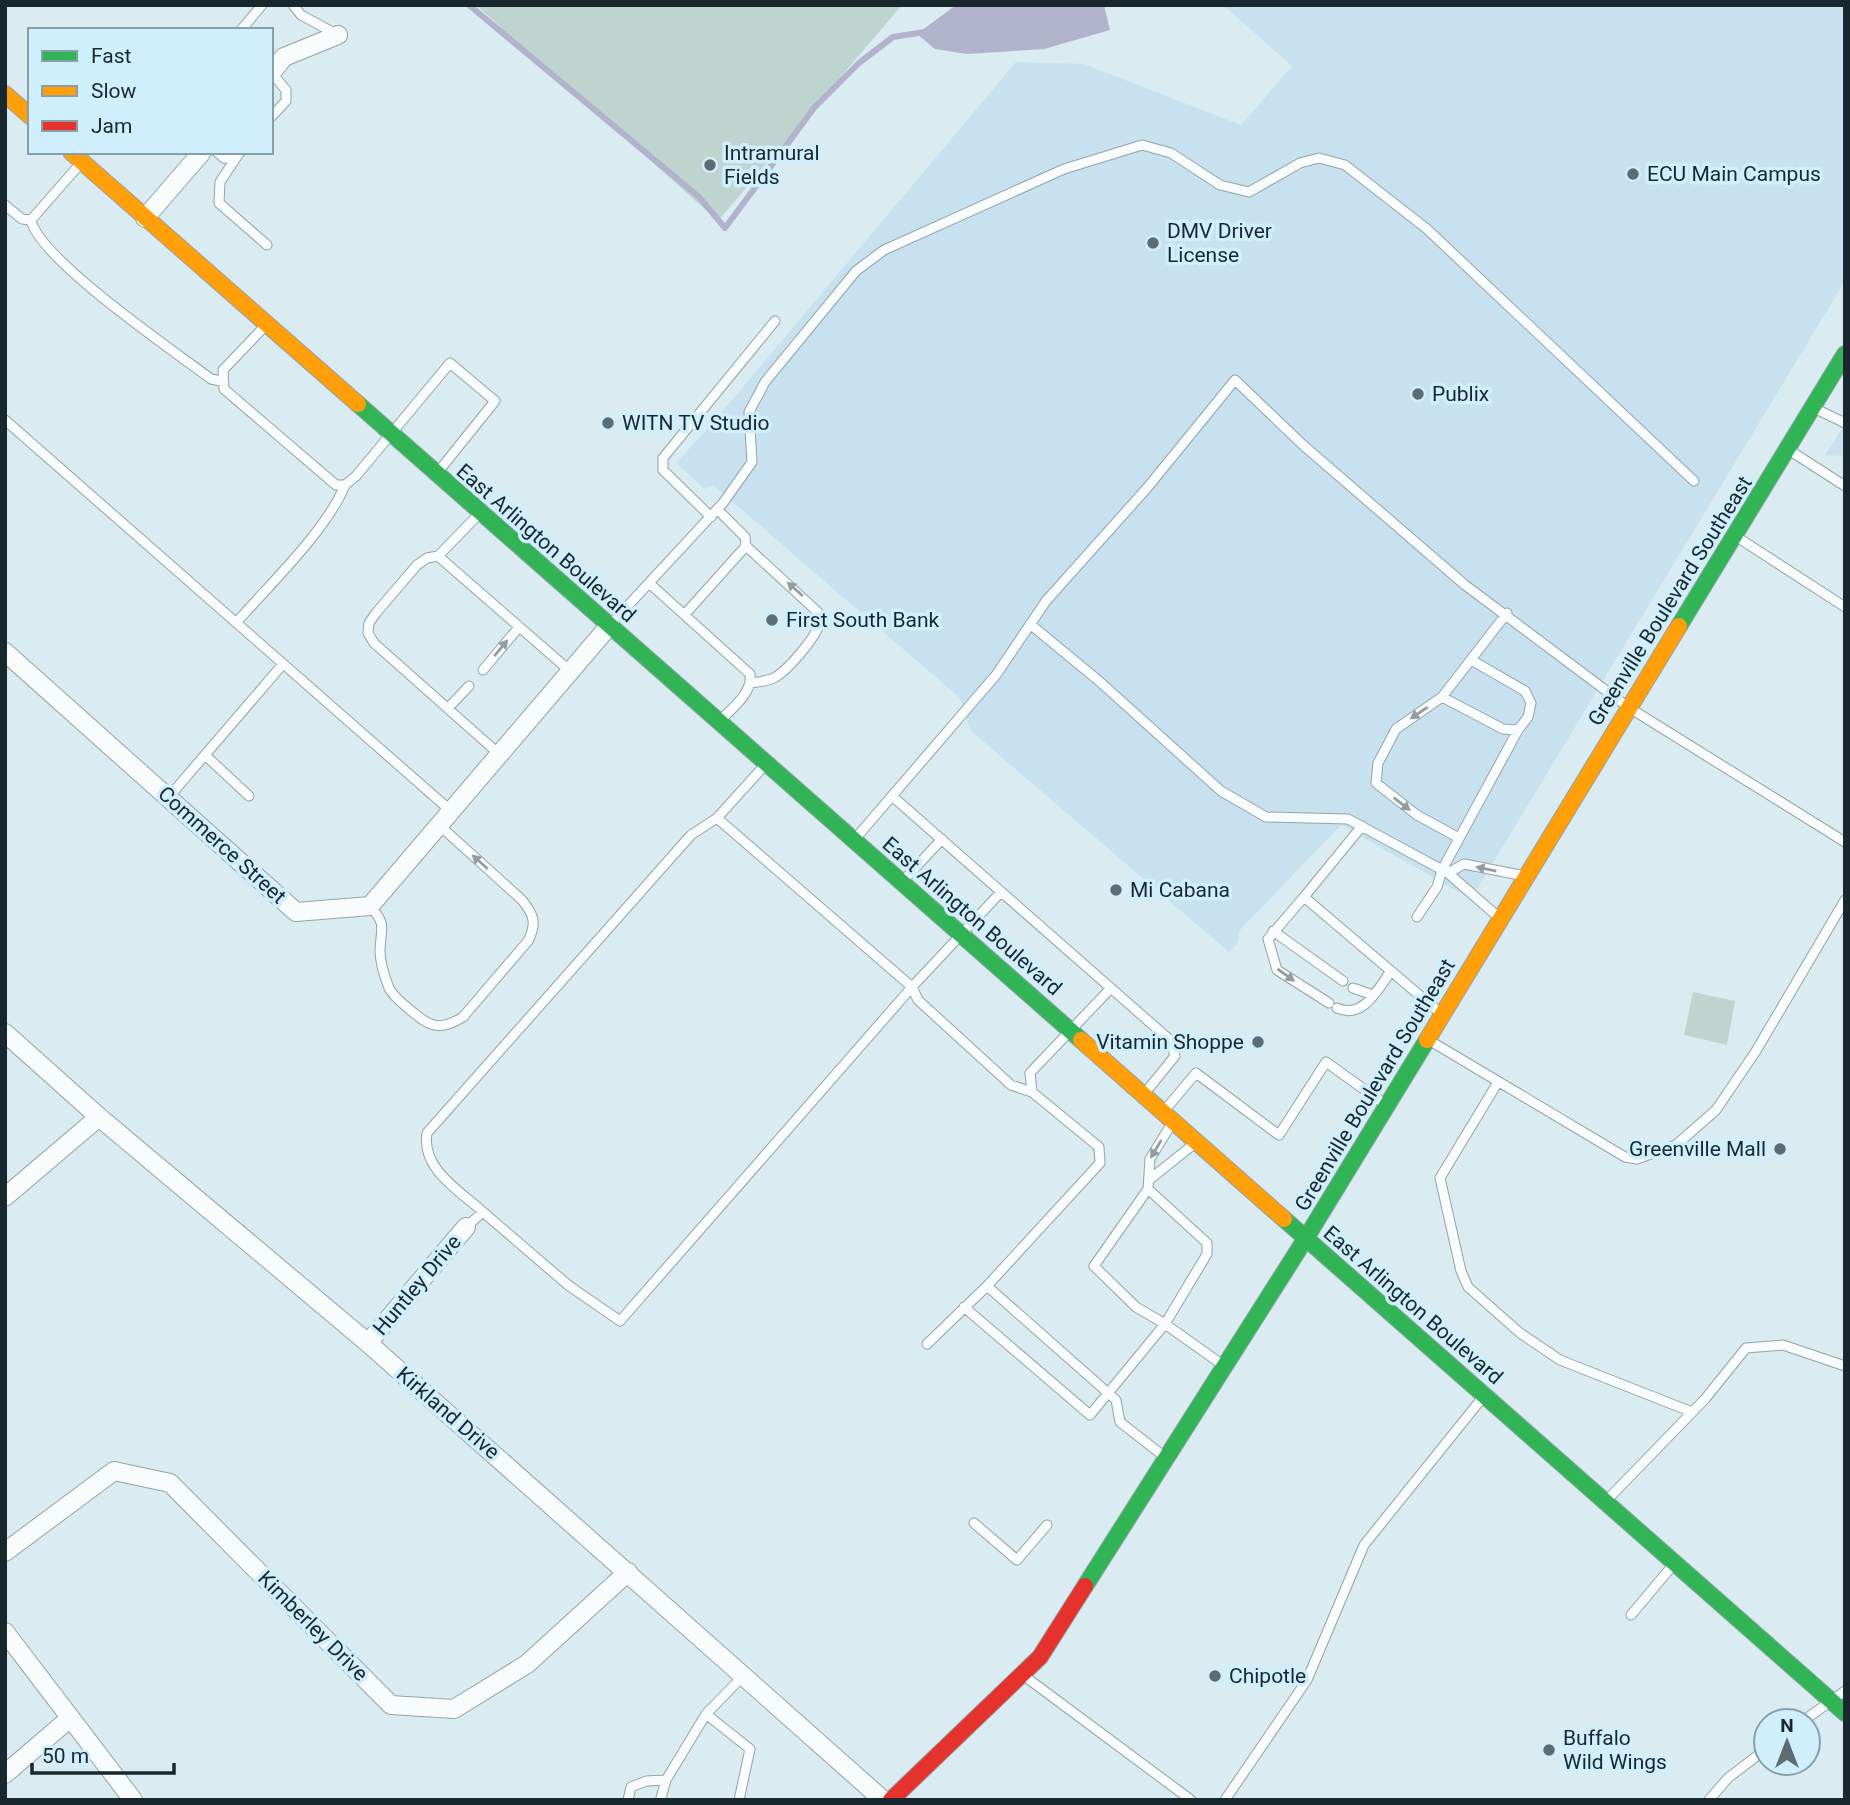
<svg xmlns="http://www.w3.org/2000/svg" width="1850" height="1805" font-family="Roboto,sans-serif">
	<style>
		.built { fill: #c7e2ee }
		.green { fill: #bfd4cf }
		.water { fill: #b1b2cc }
		.lines { fill: none; stroke-linecap: round; stroke-linejoin: round }
		.stream { stroke: #b1b2cc; stroke-width: 6 }
		.lane-casing { stroke: #94a2a8; stroke-width: 11 }
		.street-casing { stroke: #94a2a8; stroke-width: 20 }
		.fast-casing { stroke: #94a2a8; stroke-width: 18 }
		.slow-casing { stroke: #94a2a8; stroke-width: 18 }
		.jam-casing { stroke: #94a2a8; stroke-width: 18 }
		.lane { stroke: #f9fcfd; stroke-width: 9 }
		.street { stroke: #f9fcfd; stroke-width: 18 }
		.fast { stroke: #30b455; stroke-width: 16 }
		.slow { stroke: #ff9f0a; stroke-width: 16 }
		.jam { stroke: #e5322d; stroke-width: 16 }
		.oneway { fill: #949da0 }
		.poi-dot { fill: #5d6c73; stroke: #d0effd; stroke-width: 2.5 }
		.labels { text-anchor: middle; stroke-width: 7; stroke-linejoin: round; paint-order: stroke }
		.poi-label { font-size: 21px; fill: #19282f; stroke: #d0effd; text-anchor: start }
		.street-label { font-size: 21px; fill: #19282f; stroke: #d0effd }
	</style>
	<rect width="100%" height="100%" fill="#daebf2"/>
	<path class="built" d="M1223 5H1845V281L1471 899 1341 825 1240 930 1237 944 1229 952 970 730 960 698 713 485 705 489 676 463 711 425 1016 62 1084 64 1241 125 1292 66Z
		M1845 424V456L1825 455Z"/>
	<path class="green" d="M476 5H902L718 221 603 118 500 33 503 29Z
		M1693 992 1735 1001 1727 1045 1684 1035Z"/>
	<path class="water" d="M956 5H1104L1110 30 1044 49 967 54 935 49 917 34Z"/>
	<g class="lines">
		<path class="stream" d="M469 5 699 197 725 228 814 108 859 63 893 37 925 32"/>
		<g class="lane-casing">
			<path id="lane" d="M293 5 301 15 338 35
				M241 30 262 5
				M271 117 286 101V90L271 72
				M217 152 224 158 234 159
				M240 152 220 182 219 203 267 245
				M80 164 31 220C39 259 174 351 211 379L221 381
				M5 205 22 219 31 220
				M265 326 223 370 224 389 336 485H345L356 476 450 363 495 401 438 472
				M1816 409 1845 423
				M5 420 451 811
				M1792 452 1845 486
				M717 509 745 537 746 546 821 615C823 631 788 670 774 678 767 681 759 682 751 683
				M480 513 438 556 427 558 417 565 376 613 369 623 368 633 374 643 499 754
				M711 517 663 470V458L775 321
				M1740 539 1845 607
				M438 556 570 671
				M649 583 750 674C753 693 732 708 720 721
				M686 613 746 546
				M236 623C269 585 327 530 345 485
				M1030 624 1099 681 1221 791 1266 817 1348 819 1448 873 1496 915
				M610 625 723 503 752 462 749 412 765 382 856 271 884 250 1064 169 1142 145 1171 153 1220 185 1249 192 1300 163 1319 158 1345 165 1427 229 1694 481
				M483 670 519 627
				M1442 697 1503 729 1518 730 1528 717 1531 703 1525 691 1473 661
				M448 708 469 686
				M205 755 249 796
				M892 796 1170 1040 1175 1056 1145 1093
				M168 798 283 664
				M1362 826 1304 897 1438 1011
				M1459 838 1417 815 1376 783 1378 763 1396 729 1442 697 1507 613
				M855 839 996 675 1046 601 1147 488 1235 380 1303 445 1465 585 1628 707 1845 842
				M1448 873 1464 864 1520 875
				M903 881 942 839
				M1001 892 912 987 918 1000 1011 1085 1032 1092
				M1304 897 1268 939 1277 970 1329 1003
				M370 906C387 925 381 927 380 950 380 961 385 978 389 988 393 997 407 1007 415 1014 433 1029 443 1029 463 1017L528 941C537 923 534 915 522 900L439 825
				M1417 917 1437 887 1442 870 1518 730
				M1273 931 1343 981
				M1353 988 1373 995
				M1337 1008C1363 1020 1378 989 1391 971
				M1432 1042 1625 1157 1637 1159 1676 1145 1716 1110 1756 1051 1845 900
				M1498 1082 1440 1178 1461 1271 1468 1287 1520 1333 1560 1360 1692 1412
				M1165 1110 1196 1073 1279 1135 1326 1062 1383 1103
				M1149 1180 1194 1144
				M1148 1189 1094 1266 1136 1307 1165 1324 1207 1254V1243L1148 1189 1150 1159 1172 1123
				M483 1212C459 1190 421 1169 427 1133L691 835 717 818 765 765
				M466 1227 483 1212 568 1285 620 1321 912 987 717 818
				M987 1286 1100 1163 1099 1147 1032 1092 1030 1073 1111 988
				M964 1307 1090 1415 1165 1324 1220 1363
				M927 1344 987 1286 1116 1400 1120 1422 1161 1454
				M1606 1501 1705 1399 1746 1348 1783 1345 1845 1366
				M974 1523 1017 1560 1047 1525
				M1631 1615 1673 1565
				M1027 1678 1191 1800
				M706 1714 744 1675
				M1803 1721 1845 1691
				M661 1798 666 1780
				M628 1800 631 1787 646 1781 666 1780 706 1714 750 1749 739 1800
				M1225 1800 1307 1680 1364 1545 1483 1397
				M1709 1800 1728 1778 1766 1749"/>
		</g>
		<g class="street-casing">
			<path id="street" d="M271 73 284 57 338 35
				M145 218 202 152
				M5 652 296 912 370 906 609 626
				M5 1033 99 1117 368 1343 883 1800
				M5 1197 99 1117
				M368 1343 466 1227
				M5 1552 114 1471 170 1483 391 1705 454 1709 527 1664 628 1572
				M5 1632 133 1800
				M5 1774 69 1719"/>
		</g>
		<g class="fast-casing">
			<path id="fast" d="M358 404 1081 1040
				M1679 626 1845 354
				M1284 1219 1845 1713
				M1085 1586 1306 1238 1427 1040"/>
		</g>
		<g class="slow-casing">
			<path id="slow" d="M5 94 30 116
				M71 152 358 404
				M1081 1040 1284 1219
				M1427 1040 1679 626"/>
		</g>
		<g class="jam-casing">
			<path id="jam" d="M891 1800 1040 1657 1085 1586"/>
		</g>
		<use href="#lane" class="lane"/>
		<use href="#street" class="street"/>
		<use href="#fast" class="fast"/>
		<use href="#slow" class="slow"/>
		<use href="#jam" class="jam"/>
	</g>
	<defs><path id="oneway-solid" d="M-6-.8H1V-3.2L6.5 0L1 3.2V.8H-6Z" transform="scale(1.75)"/></defs>
	<g class="oneway">
		<use href="#oneway-solid" transform="translate(795 589) rotate(-138)"/>
		<use href="#oneway-solid" transform="translate(501 648) rotate(-50)"/>
		<use href="#oneway-solid" transform="translate(1419 713) rotate(146)"/>
		<use href="#oneway-solid" transform="translate(1402 804) rotate(38)"/>
		<use href="#oneway-solid" transform="translate(480 862) rotate(-138)"/>
		<use href="#oneway-solid" transform="translate(1486 869) rotate(-168)"/>
		<use href="#oneway-solid" transform="translate(1286 975) rotate(36)"/>
		<use href="#oneway-solid" transform="translate(1156 1149) rotate(121)"/>
	</g>
	<g class="poi-dot">
		<circle cx="710" cy="165" r="7"/>
		<circle cx="1633" cy="174" r="7"/>
		<circle cx="1153" cy="243" r="7"/>
		<circle cx="1418" cy="394" r="7"/>
		<circle cx="608" cy="423" r="7"/>
		<circle cx="772" cy="620" r="7"/>
		<circle cx="1116" cy="890" r="7"/>
		<circle cx="1258" cy="1042" r="7"/>
		<circle cx="1780" cy="1149" r="7"/>
		<circle cx="1215" cy="1676" r="7"/>
		<circle cx="1549" cy="1750" r="7"/>
	</g>
	<g class="labels">
		<g class="poi-label">
			<text x="724" y="160">Intramural<tspan x="724" dy="24">Fields</tspan></text>
			<text x="1647" y="181">ECU Main Campus</text>
			<text x="1167" y="238">DMV Driver<tspan x="1167" dy="24">License</tspan></text>
			<text x="1432" y="401">Publix</text>
			<text x="622" y="430">WITN TV Studio</text>
			<text x="786" y="627">First South Bank</text>
			<text x="1130" y="897">Mi Cabana</text>
			<text x="1244" y="1049" text-anchor="end">Vitamin Shoppe</text>
			<text x="1766" y="1156" text-anchor="end">Greenville Mall</text>
			<text x="1229" y="1683">Chipotle</text>
			<text x="1563" y="1745">Buffalo<tspan x="1563" dy="24">Wild Wings</tspan></text>
		</g>
		<g class="street-label">
			<text transform="translate(546 543) rotate(41)" y="7">East Arlington Boulevard</text>
			<text transform="translate(1670 601) rotate(-58)" y="7">Greenville Boulevard Southeast</text>
			<text transform="translate(222 845) rotate(42)" y="7">Commerce Street</text>
			<text transform="translate(972 916) rotate(41)" y="7">East Arlington Boulevard</text>
			<text transform="translate(1375 1085) rotate(-59)" y="7">Greenville Boulevard Southeast</text>
			<text transform="translate(417 1285) rotate(-50)" y="7">Huntley Drive</text>
			<text transform="translate(1413 1305) rotate(41)" y="7">East Arlington Boulevard</text>
			<text transform="translate(448 1413) rotate(41)" y="7">Kirkland Drive</text>
			<text transform="translate(313 1626) rotate(45)" y="7">Kimberley Drive</text>
		</g>
	</g>
	<rect width="1850" height="1805" fill="none" stroke="#19282f" stroke-width="14"/>
	<rect x="28" y="28" width="245" height="126" fill="#d0effd" stroke="#879fab" stroke-width="2"/>
	<rect x="42" y="51" width="35" height="10" fill="#30b455" stroke="#879fab" stroke-width="2"/>
	<text x="91" y="63" font-size="21" fill="#19282f">Fast</text>
	<rect x="42" y="86" width="35" height="10" fill="#ff9f0a" stroke="#879fab" stroke-width="2"/>
	<text x="91" y="98" font-size="21" fill="#19282f">Slow</text>
	<rect x="42" y="121" width="35" height="10" fill="#e5322d" stroke="#879fab" stroke-width="2"/>
	<text x="91" y="133" font-size="21" fill="#19282f">Jam</text>
	<g transform="translate(1787 1742)"><circle r="33" fill="#d0effd" stroke="#879fab" stroke-width="2"/>
	<path d="M0-5L12 26L0 18L-12 26Z" fill="#5d6c73"/>
	<text y="-10" font-size="19" font-weight="bold" text-anchor="middle" fill="#19282f">N</text>
	</g>
	<path d="M32 1763v10h142v-10" fill="none" stroke="#19282f" stroke-width="3.5"/>
	<text x="42" y="1763" font-size="21" fill="#19282f" stroke="#d0effd" stroke-width="5" paint-order="stroke">50 m</text>
</svg>
